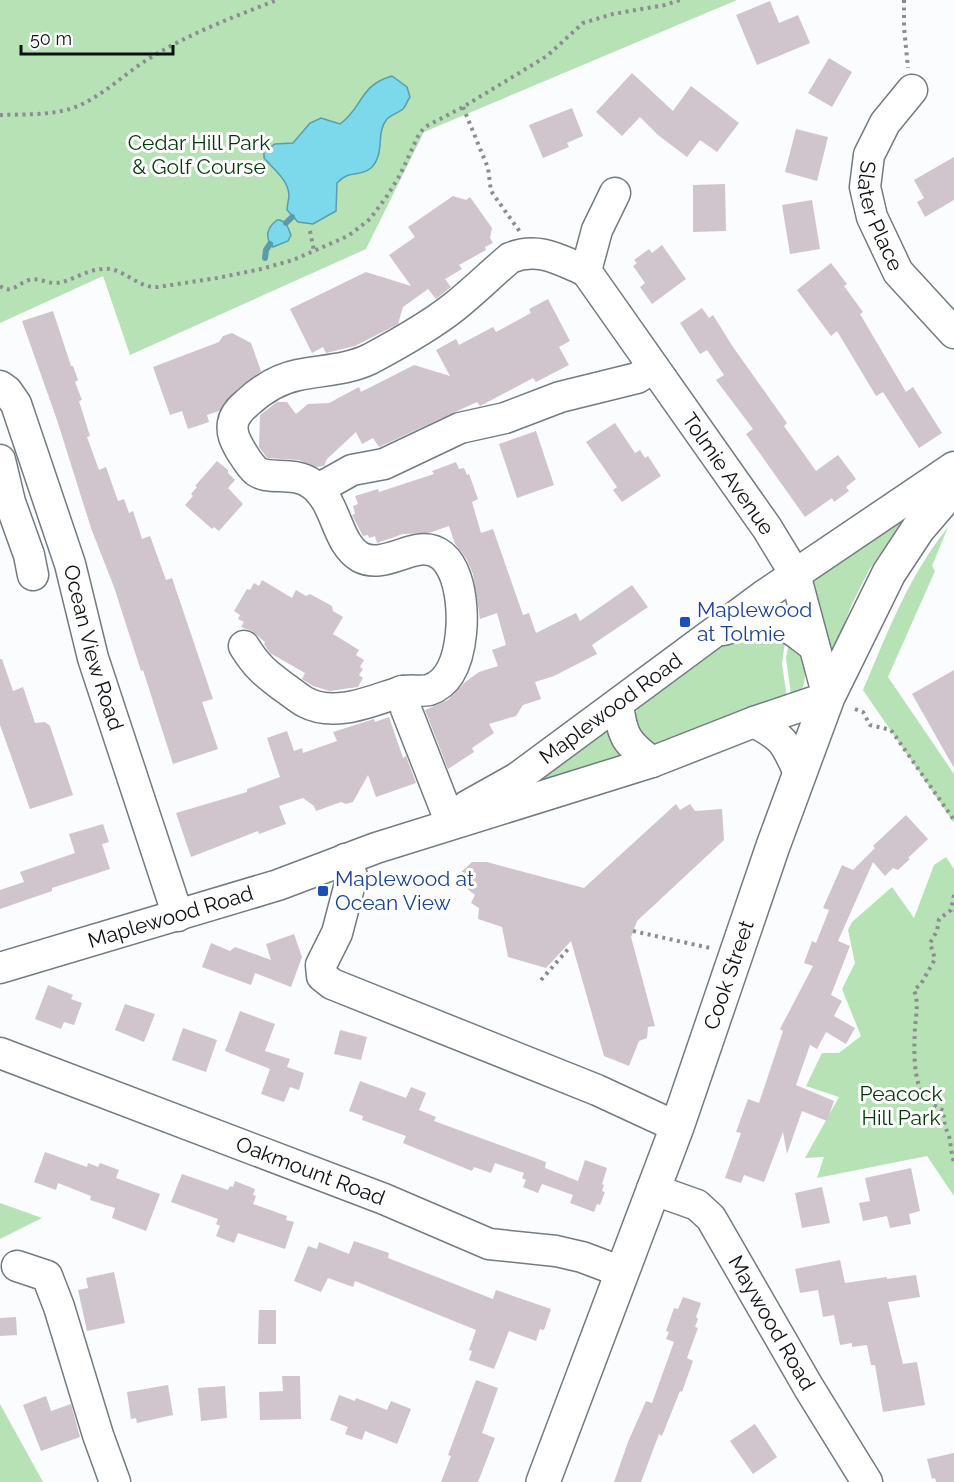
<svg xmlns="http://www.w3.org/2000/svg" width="954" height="1482" font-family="Raleway,sans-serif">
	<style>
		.green { fill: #b7e2b5 }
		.water { fill: #7bd9eb; stroke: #5a9daa; stroke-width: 1.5 }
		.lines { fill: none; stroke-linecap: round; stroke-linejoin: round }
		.stream { stroke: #5a9daa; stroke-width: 6 }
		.building { fill: #d0c5cc }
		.minor-casing { stroke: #737b82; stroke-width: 33 }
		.major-casing { stroke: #737b82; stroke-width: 36 }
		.path { stroke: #8b8d90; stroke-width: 4; stroke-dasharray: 3 4.5; stroke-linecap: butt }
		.minor { stroke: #fff; stroke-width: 30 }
		.major { stroke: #fff; stroke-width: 33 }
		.transit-dot { fill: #1a4fb4; stroke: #fff; stroke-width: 2 }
		.labels { text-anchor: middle; stroke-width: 6; stroke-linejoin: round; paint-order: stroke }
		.park-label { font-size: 21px; fill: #003905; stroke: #fff }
		.street-label { font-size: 21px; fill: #0e1114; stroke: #fff }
		.transit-label { font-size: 21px; fill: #164399; stroke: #fff; text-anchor: start }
	</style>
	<rect width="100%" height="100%" fill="#fafcfe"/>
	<path class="green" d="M0 0H737L424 132 366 249 130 355 103 276 0 323Z
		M911 507 869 570 852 604 828 666 804 580Z
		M948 527 932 566 935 571 888 677 954 774V823L863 690C888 632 908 577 948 527Z
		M763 635 785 641 782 664 788 704 661 746C640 741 630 723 639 703L720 643Z
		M789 643C807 659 812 685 792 702L786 658Z
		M609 723 628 758 515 796Z
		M946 857 954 869V1196L927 1156 817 1178 824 1157 805 1158 839 1097 806 1086 822 1053H839L861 1036 842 989 855 963 848 930 852 922 892 887 914 918 934 865Z
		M0 1203 42 1218 0 1239Z
		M0 1404 43 1482H0Z"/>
	<path class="water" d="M392 76 407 87 410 97C407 101 406 106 403 109 398 113 391 115 387 119 375 133 386 153 371 168 359 178 350 169 337 183L336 211 313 224 298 222 287 210C287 205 289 199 289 195 288 179 273 169 264 158V151L275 144 293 143 310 123 321 118 340 124C363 108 359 85 392 76Z
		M277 220H280L286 223 291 235 288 241 273 247C264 237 267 228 277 220Z"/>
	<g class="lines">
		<path class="stream" d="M286 223 292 217
			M265 258 266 250 270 244"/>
	</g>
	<path class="building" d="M770 1 779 23 798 15 810 43 757 65 736 15Z
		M829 58 852 72 832 107 808 93Z
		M632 73 673 111 691 86 739 123 717 152 700 140 687 157 658 135 640 117 622 136 596 112Z
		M572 108 583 136 567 143 569 147 543 158 529 125Z
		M796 129 828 137 817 181 785 172Z
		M954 157V200L925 217 917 202 924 198 914 180Z
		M725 184 726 231 693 232V185Z
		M453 196 466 200 470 197 492 228 490 238 493 243 485 247 486 250 459 265 462 269 445 279 451 287 436 299 428 289 403 307 398 324 355 346 326 353 323 347 312 353 290 309 366 272 411 286 389 255 415 237 408 227Z
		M812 200 820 249 790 254 782 205Z
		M662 245 686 279 652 304 640 287 645 283 633 266 637 263 634 260 649 249 652 253Z
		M831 263 847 284 844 286 863 312 860 314 906 392 913 387 942 433 919 448 883 392 876 396 837 331 831 336 797 290Z
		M548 299 570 341 559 347 569 365 536 382 533 378 480 406 477 402 379 447 373 438 362 444 356 432 326 460 325 465 323 466 316 467 299 460 267 458 259 447 260 415 277 402H287L296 414 308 404 329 403 359 387 361 392 414 365 450 376 436 350 456 339 459 345 493 327 496 332 531 313 529 309Z
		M702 308 709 318 713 315 733 347 787 423 784 426 816 471 838 455 856 479 846 487 849 491 834 502 832 498 805 517 746 434 753 429 716 380 724 375 707 350 700 354 680 323Z
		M53 311 71 366H73L78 380 75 382 82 400 79 401 90 436 87 437 99 470 106 467 118 501 124 499 129 513 133 511 142 539 150 536 166 580 172 578 213 699 202 702 218 749 173 764 143 670 141 671 114 587 91 528 57 420 22 321Z
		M232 333 251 343 261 371 233 393 219 411 207 415 209 422 188 429 182 411 170 415 153 367 219 342 223 336Z
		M615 423 635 453 640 450 645 458 648 456 661 476 622 502 613 490 617 487 586 442Z
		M536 431 554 485 517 498 499 444Z
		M217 461 228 470V473L235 480 228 488 243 504 219 531 214 527 212 529 185 505 193 496 191 494 197 487 195 486Z
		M456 462 459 469 464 468 467 475 469 474 478 499 472 502 481 533 493 529 523 615 529 613 536 633 576 613 580 621 632 585 648 607 592 645 597 654 554 676 535 682 541 699 523 705 516 716 489 724 494 733 472 748 474 752 448 769 425 710 448 700 464 683 479 672 498 666 492 650 506 645 497 613 480 619 473 574 466 558 455 544 449 526 429 533 403 534 377 543 375 536 369 538 368 535 363 536 352 515 355 514 353 506 358 504 355 496 378 489 379 492 434 474 432 471Z
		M262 580 292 598 296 590 306 596 310 594 332 606 333 611 343 617 333 634 359 650 356 655 364 660 360 667 363 669 359 675 363 678 358 687 330 691 313 686 302 679 305 673 270 653 264 644 265 642 252 631 241 627 244 622 238 619 240 615 234 611 247 589 250 590 254 583 259 586Z
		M0 659H2L13 691 23 687 35 723 45 722 50 726 73 795 30 809 0 725Z
		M954 670V768L912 694Z
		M389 717 403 758 406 756 416 783 376 797 368 775 353 802 346 804 341 802 316 811 314 806 303 798 279 806 286 824 259 834 258 831 191 857 176 813 247 792V789L280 777 267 738 287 731 294 751 302 748 303 753 337 741 333 732 374 719 375 722Z
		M676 804 680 810 690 804 695 811 722 809 724 840 637 921 631 937 655 1026 648 1027 647 1038 639 1041 629 1066 604 1056 571 941 546 968 508 957 502 927 478 919 479 908 471 903 475 895 460 883 462 879 458 875 472 862H487L584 888Z
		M906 815 928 839 908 858 910 859 898 870 893 868 885 876 873 862 838 941 850 946 831 995 842 1001 834 1016 855 1028 846 1044 826 1032 817 1049 810 1045 796 1085 834 1101 827 1121 802 1111 787 1154 783 1132 764 1182 744 1175 741 1183 725 1178 741 1133 736 1132 748 1099 759 1103 783 1031 780 1029 813 966 804 963 812 941 816 943 829 910 823 908 842 865 853 870 875 848 873 846Z
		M103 824 109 842 102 844 110 869 52 888V891L0 909V890L24 882 20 872 75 853 69 834Z
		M294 934 302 957 291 987 255 973 251 985 202 967 211 943 230 951 235 947 271 960 266 944Z
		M48 985 73 995 71 999 82 1003 74 1025 64 1022 61 1029 35 1019Z
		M125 1004 155 1014 144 1042 115 1030Z
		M240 1011 275 1024 265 1051 290 1059 287 1067 304 1073 299 1090 290 1087 284 1102 261 1094 270 1069 225 1051Z
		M183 1028 217 1040 206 1072 172 1060Z
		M340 1030 367 1037 361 1060 334 1054Z
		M360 1081 406 1098 411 1087 426 1093 419 1110 436 1117 434 1121 546 1162 545 1168 578 1181 585 1160 607 1168 602 1184 604 1185 602 1191 605 1192 600 1205 597 1204 594 1212 570 1203 573 1195 542 1184 538 1193 523 1187 526 1180 522 1178 524 1173 495 1163 491 1173 474 1167 472 1171 403 1143 406 1136 362 1120 363 1116 349 1111Z
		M45 1152 87 1167 88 1163 98 1167 100 1163 119 1170 116 1178 160 1194 146 1231 112 1218 115 1208 90 1200 91 1196 58 1183 56 1190 34 1182Z
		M911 1168 920 1211 909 1214 911 1224 890 1228 887 1216 863 1221 859 1203 870 1201 865 1178Z
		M182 1174 228 1190 230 1186 233 1187 235 1181 255 1189 253 1195 256 1196 253 1204 287 1216 286 1220 294 1222 285 1249 238 1233 234 1243 216 1236 220 1226 216 1224 218 1219 171 1202Z
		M822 1187 830 1223 802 1228 795 1193Z
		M354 1241 389 1253 388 1258 493 1299 496 1290 551 1309 544 1330 540 1329 536 1341 509 1331 494 1369 469 1360 472 1351 469 1350 476 1330 355 1281 353 1287 328 1278 321 1292 294 1281 308 1246 317 1249 319 1242 349 1254Z
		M840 1260 845 1283 887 1277V1279L916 1275 920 1297 888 1302 903 1364 917 1362 925 1405 883 1412 875 1365H871L867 1345 852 1347V1343L840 1345 834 1315 823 1317 818 1290 800 1293 795 1269Z
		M114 1272 125 1323 87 1331 78 1290 88 1288 86 1278Z
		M683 1297 701 1303 696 1317 698 1319 695 1327 698 1328 687 1358 693 1361 682 1392 680 1391 662 1436 659 1434 641 1482H614L628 1442 646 1401 652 1403 674 1342 666 1339 669 1332 666 1331 674 1308 678 1309Z
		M259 1310H276V1344H258Z
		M16 1317 17 1335 0 1336V1318Z
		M282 1376H300L301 1419 260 1420 259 1392 283 1391Z
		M476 1380 498 1388 482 1433 495 1438 478 1482H441L451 1456 448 1455Z
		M168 1385 173 1415 137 1423 136 1418 131 1419 127 1392Z
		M225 1386 227 1418 201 1421 198 1388Z
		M339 1395 355 1401 356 1398 387 1410 391 1401 411 1409 397 1444 365 1431 362 1440 345 1434 348 1427 330 1420Z
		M46 1396 51 1411 71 1404 80 1437 41 1451 23 1405Z
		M755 1424 777 1457 753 1474 730 1441Z
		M954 1453V1482H936L935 1478 932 1479 927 1459Z"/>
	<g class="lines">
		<g class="minor-casing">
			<g id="minor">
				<path id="s1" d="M912 90 885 123 869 155 865 187 872 217 898 272 954 333"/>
				<path d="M586 271 597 230 615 193"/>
				<path id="s2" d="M0 386 7 391 16 404 70 564 93 658 178 916"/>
				<path d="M0 460 10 502 29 555 33 575"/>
				<path d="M318 489 352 470 384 464 460 428 505 418 560 397 637 378 653 368"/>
				<path d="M723 630C743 624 766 617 787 627 797 632 805 640 814 646"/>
				<path d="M244 646C257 667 265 673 285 688 291 692 298 698 305 702 335 718 371 701 400 692 409 689 420 692 429 690 453 682 459 654 461 633 464 605 459 542 417 550 400 553 378 567 360 557 336 543 337 502 312 484 293 470 269 481 256 471 250 466 245 457 241 451 236 442 231 434 233 423 234 416 241 408 247 403 261 390 278 379 298 375 322 370 347 370 370 359 398 344 429 327 454 307 473 292 491 274 510 258 538 246 560 260 586 271"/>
				<path d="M402 691 406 709 448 816"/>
				<path d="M618 704C622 736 626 743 652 762"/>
				<path d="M754 722C784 738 785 742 799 773"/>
				<path id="s3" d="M467 806 517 778 763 596 954 467"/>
				<path d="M345 859 352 876 337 933 321 965 322 976 332 984 597 1090 677 1127"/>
				<path id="s4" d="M0 968 278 885 376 848 652 762 754 722 828 697 795 574 767 528 586 271"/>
				<path id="s5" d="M0 1053 384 1199 489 1244 556 1251 582 1257 622 1272"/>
				<path id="s6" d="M652 1189 697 1205 711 1218 809 1388 867 1482"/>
				<path d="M17 1266 47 1276 59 1307 98 1435 115 1482"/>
			</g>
		</g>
		<g class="major-casing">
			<g id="major">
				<path id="s7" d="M543 1482 677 1127 773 846 828 697 889 573 918 529 954 487"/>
			</g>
		</g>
		<path class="path" d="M904 0V27L908 68
			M463 107 488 168 491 191 520 232
			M0 115C25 114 54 116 78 106 106 94 128 70 155 55 193 32 236 16 277 0
			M310 231 314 251
			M0 286C12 295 18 283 29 280 38 277 48 284 57 283 72 281 86 270 102 269 123 266 137 289 158 287L217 278 261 269 293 260 348 236 370 219 387 196 400 175 419 134 425 127 463 107 547 56 583 23 613 14 665 5 680 0
			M855 709 863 712 870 725 891 730 954 820
			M954 895 951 910 939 919 937 931 930 943 935 959 921 984 914 990C919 1003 916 1014 915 1028 914 1047 913 1076 922 1093 926 1101 937 1107 944 1111 943 1123 945 1126 949 1136 951 1144 951 1154 954 1162
			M633 931 710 948
			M541 980 569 948"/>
		<use href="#minor" class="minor"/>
		<use href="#major" class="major"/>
	</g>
	<g class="transit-dot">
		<rect x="679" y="616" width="12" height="12" rx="3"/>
		<rect x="317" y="885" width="12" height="12" rx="3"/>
	</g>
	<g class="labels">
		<g class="park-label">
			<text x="199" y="150">Cedar Hill Park<tspan x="199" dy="24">&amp; Golf Course</tspan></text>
			<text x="901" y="1101">Peacock<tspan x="901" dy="24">Hill Park</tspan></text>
		</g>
		<g class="street-label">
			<text dy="7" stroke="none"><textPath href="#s1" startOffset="142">Slater Place</textPath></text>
			<text transform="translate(728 474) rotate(55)" y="7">Tolmie Avenue</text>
			<text dy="7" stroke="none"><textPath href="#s2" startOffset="280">Ocean View Road</textPath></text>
			<text dy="7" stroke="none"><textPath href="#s3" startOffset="174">Maplewood Road</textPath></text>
			<text dy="7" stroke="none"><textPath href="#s4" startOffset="178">Maplewood Road</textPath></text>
			<text dy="7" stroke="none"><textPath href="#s7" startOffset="540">Cook Street</textPath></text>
			<text dy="7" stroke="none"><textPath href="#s5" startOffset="332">Oakmount Road</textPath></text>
			<text dy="7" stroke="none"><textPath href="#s6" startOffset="188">Maywood Road</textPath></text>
		</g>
		<g class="transit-label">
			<text x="697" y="617">Maplewood<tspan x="697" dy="24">at Tolmie</tspan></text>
			<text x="335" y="886">Maplewood at<tspan x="335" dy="24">Ocean View</tspan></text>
		</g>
	</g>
	<path d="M21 45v9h152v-9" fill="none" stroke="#0e1114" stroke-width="3"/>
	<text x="30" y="45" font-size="18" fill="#0e1114" stroke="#ffffff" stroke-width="4.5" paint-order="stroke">50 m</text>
</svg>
